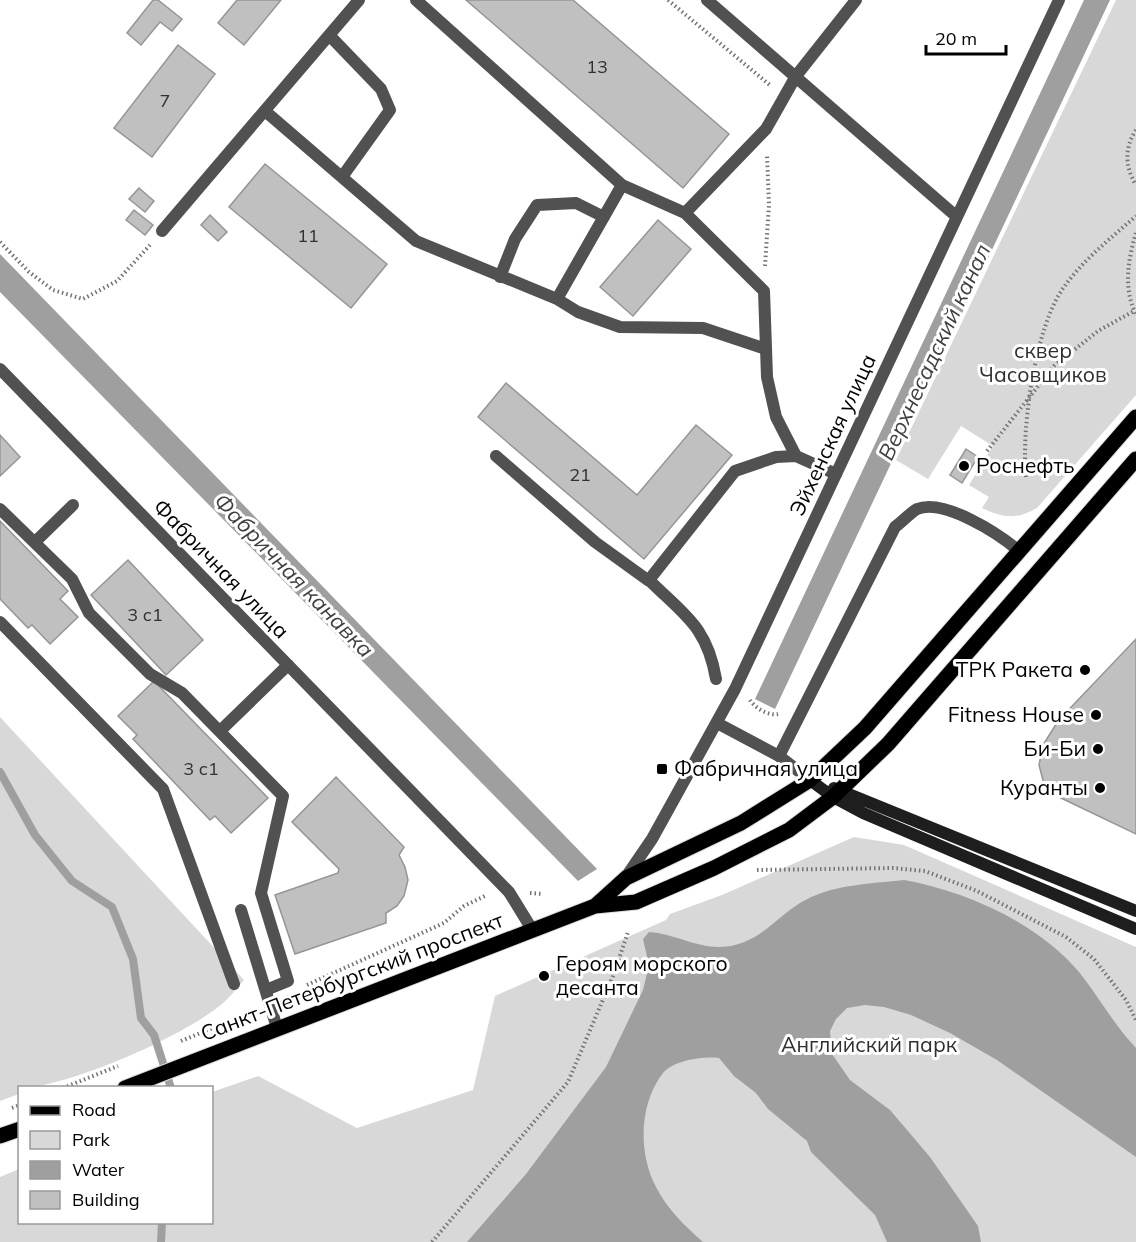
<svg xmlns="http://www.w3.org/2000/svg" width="1136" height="1242" font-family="Mulish,sans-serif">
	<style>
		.green { fill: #d8d8d8 }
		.water { fill: #9f9f9f }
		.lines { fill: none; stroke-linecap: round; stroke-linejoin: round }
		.stream { stroke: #9f9f9f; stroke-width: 8 }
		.building { fill: #c0c0c0; stroke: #959595; stroke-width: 1.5 }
		.primary-casing { stroke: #dbdbdb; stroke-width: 17 }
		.path { stroke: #737373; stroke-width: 4; stroke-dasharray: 1.5 3; stroke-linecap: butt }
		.lane { stroke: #515151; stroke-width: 12 }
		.street { stroke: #515151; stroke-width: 12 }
		.secondary { stroke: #1e1e1e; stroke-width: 12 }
		.primary { stroke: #000; stroke-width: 15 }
		.poi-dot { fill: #000; stroke: #fff; stroke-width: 2 }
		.labels { text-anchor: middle; stroke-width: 6; stroke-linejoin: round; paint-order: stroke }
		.number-label { font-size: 18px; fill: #303030 }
		.park-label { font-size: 21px; fill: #2f2f2f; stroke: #fff }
		.street-label { font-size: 21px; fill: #000; stroke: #fff }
		.poi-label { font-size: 21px; fill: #000; stroke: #fff; text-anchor: end }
		.water-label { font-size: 22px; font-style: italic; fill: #404040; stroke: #fff }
	</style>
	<rect width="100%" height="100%" fill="#fff"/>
	<path class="green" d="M1116 0H1136V395L1037 508C1016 520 1003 518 982 508L989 497 969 485 993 446 961 426 928 479 896 460Z
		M0 717 244 980C237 988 230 997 222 1004 184 1036 69 1087 20 1088L19 1094 0 1101Z
		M854 837 904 845 1136 947V1242H0V1177L19 1169 20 1222H212V1092L258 1076 357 1128 473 1090 495 996 666 920 670 914 722 895Z"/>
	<path class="water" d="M1084 0H1110L775 709 755 699Z
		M0 254 597 869 578 881 0 292Z
		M904 880C966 891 1038 923 1079 972 1099 997 1114 1025 1136 1048V1157L997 1060 950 1033 911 1015 884 1007 865 1005 847 1008 836 1019 830 1031 832 1054 850 1080 890 1110 930 1157 978 1226 981 1242H887L875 1215 811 1152 807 1141 768 1109 756 1093 734 1076 719 1058C704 1056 674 1060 663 1073 639 1104 638 1153 656 1187 668 1210 684 1225 703 1242H467L526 1174 606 1067 643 990 649 965 643 939 649 932C679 934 703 953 735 945 763 938 777 917 800 903 831 884 870 884 904 880Z"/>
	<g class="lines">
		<path class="stream" d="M0 772 35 835 72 881 112 907 133 959 141 1018 154 1035 171 1088
			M161 1242 162 1222"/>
	</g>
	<path class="building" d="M153 0H158L182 19 172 31 160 22 141 45 127 33Z
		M237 0H281L244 45 218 23Z
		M466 0H573L729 134 683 188Z
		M178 45 215 74 152 157 114 128Z
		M265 164 387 264 351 308 229 207Z
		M139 188 154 201 145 212 129 199Z
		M134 210 153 225 145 235 126 220Z
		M210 215 227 232 218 241 201 225Z
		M658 220 691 249 633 316 600 287Z
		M506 383 637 495 696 425 732 455 644 559 478 417Z
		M0 435 20 457 0 476Z
		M966 449 978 457 962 483 950 475Z
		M0 521 68 591 60 599 78 617 50 644 32 625 28 628 0 599Z
		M128 560 203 640 166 675 91 595Z
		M1136 639V834L1061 798 1044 784 1039 765 1043 745 1058 721Z
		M154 681 268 798 231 833 215 816 210 820 133 739 137 735 118 716Z
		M336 777 404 847 399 855 405 867 408 880 404 896 397 906 386 913V923L295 954 275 895 338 873 339 869 292 822Z"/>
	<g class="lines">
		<g class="primary-casing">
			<path id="primary" d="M595 906 626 878 741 823 810 780 865 728 1136 417
				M125 1088 595 906 636 902 714 868 789 830 833 797 888 744 1136 459
				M0 1136 20 1129"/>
		</g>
		<path class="path" d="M668 0 771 86
			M1136 130C1124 148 1125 167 1136 185
			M1136 233C1128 259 1123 289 1136 314
			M0 242 29 272 53 290 83 299 117 281 150 245
			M765 266 769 205 767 156
			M987 451 1054 366 1098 331 1134 311
			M1026 477C1021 429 1035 326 1064 287 1083 260 1111 238 1136 216
			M750 700C755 708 768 716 778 714
			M757 870 893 868 925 871 977 891 1066 937 1094 959 1126 1000 1136 1020
			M530 893 543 894
			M307 985 444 923 464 906 487 895
			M181 1041 254 1011
			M63 1088 118 1066
			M12 1108 20 1105
			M432 1242 568 1082 613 976 628 932"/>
		<path class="lane" d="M416 0 622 185
			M330 36 381 89 390 110 342 177
			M265 111 416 241 557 299 578 312 620 327 703 328 766 349
			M685 213 766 129 796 76 856 0
			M162 231 359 0
			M500 277 515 239 537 205 576 203 604 217
			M557 299 622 185 685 213 764 291 767 377 776 417 796 456 836 474
			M496 456 595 542 649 581
			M0 509 72 579 89 613 150 674 182 693 283 796 261 893 288 981 266 990
			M35 542 73 505
			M0 622 163 789 234 984
			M716 679C707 626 684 615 649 580L735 471 776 457 796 456
			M220 731 288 665
			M779 756 895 527C902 522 910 513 917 509 944 498 999 534 1019 551
			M241 910 277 1028"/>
		<path class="street" d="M707 0 957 217
			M0 369 509 892 533 931
			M717 723 779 756 810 780
			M626 877 652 839 735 689 1059 0"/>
		<path class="secondary" d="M810 780 833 797 863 813 1136 929
			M834 788 1136 911"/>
		<use href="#primary" class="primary"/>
	</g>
	<g class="poi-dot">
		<circle cx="964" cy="466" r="6"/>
		<circle cx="1085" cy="670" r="6"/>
		<circle cx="1096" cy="715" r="6"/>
		<circle cx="1098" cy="749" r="6"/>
		<rect x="656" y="763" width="12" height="12" rx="3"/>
		<circle cx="1100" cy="788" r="6"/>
		<circle cx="544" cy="976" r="6"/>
	</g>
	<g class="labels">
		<g class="number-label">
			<text x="597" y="73">13</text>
			<text x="165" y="107">7</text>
			<text x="308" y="242">11</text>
			<text x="580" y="481">21</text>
			<text x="145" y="621">3 с1</text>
			<text x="201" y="775">3 с1</text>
		</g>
		<g class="park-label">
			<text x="1043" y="358">сквер<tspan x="1043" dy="24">Часовщиков</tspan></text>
			<text x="869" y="1052">Английский парк</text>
		</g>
		<g class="street-label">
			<text transform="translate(833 435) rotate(-65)" y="7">Эйхенская улица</text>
			<text transform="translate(221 569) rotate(46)" y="7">Фабричная улица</text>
			<text transform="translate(352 977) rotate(-21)" y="7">Санкт-Петербургский проспект</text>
		</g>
		<g class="poi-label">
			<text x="976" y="473" text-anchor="start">Роснефть</text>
			<text x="1073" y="677">ТРК Ракета</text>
			<text x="1084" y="722">Fitness House</text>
			<text x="1086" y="756">Би-Би</text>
			<text x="674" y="776" text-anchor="start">Фабричная улица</text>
			<text x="1088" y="795">Куранты</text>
			<text x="556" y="971" text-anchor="start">Героям морского<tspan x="556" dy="24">десанта</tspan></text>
		</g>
		<g class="water-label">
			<text transform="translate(934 352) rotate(-65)" y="8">Верхнесадский канал</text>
			<text transform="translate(294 575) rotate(46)" y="8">Фабричная канавка</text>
		</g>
	</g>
	<rect x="18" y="1086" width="195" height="138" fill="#ffffff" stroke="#999999" stroke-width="1.5"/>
	<rect x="30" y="1106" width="30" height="9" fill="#000000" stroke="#999999" stroke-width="1.5"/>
	<text x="72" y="1116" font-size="18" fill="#000000">Road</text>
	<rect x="30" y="1131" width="30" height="18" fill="#d8d8d8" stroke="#999999" stroke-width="1.5"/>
	<text x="72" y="1146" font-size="18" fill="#000000">Park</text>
	<rect x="30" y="1161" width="30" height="18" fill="#9f9f9f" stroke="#999999" stroke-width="1.5"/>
	<text x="72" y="1176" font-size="18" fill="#000000">Water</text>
	<rect x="30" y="1191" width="30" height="18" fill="#c0c0c0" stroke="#999999" stroke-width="1.5"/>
	<text x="72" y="1206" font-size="18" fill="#000000">Building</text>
	<path d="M926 45v9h80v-9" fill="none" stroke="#000000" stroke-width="3"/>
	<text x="935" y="45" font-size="18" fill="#000000" stroke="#ffffff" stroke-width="4.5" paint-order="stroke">20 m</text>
</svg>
